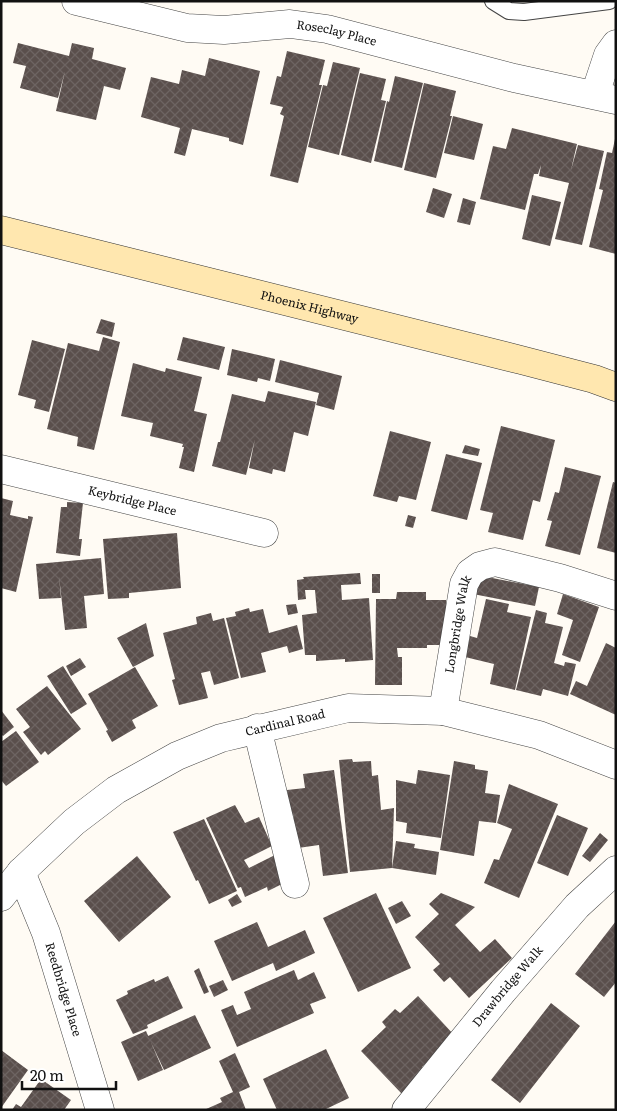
<svg xmlns="http://www.w3.org/2000/svg" width="617" height="1111" font-family="Literata,serif">
	<style>
		.building { fill: url(#building-cross-hatch) }
		.lines { fill: none; stroke-linecap: round; stroke-linejoin: round }
		.service-casing { stroke: #444; stroke-width: 18 }
		.minor-casing { stroke: #444; stroke-width: 29 }
		.secondary-casing { stroke: #333; stroke-width: 29 }
		.service { stroke: #fff; stroke-width: 16 }
		.minor { stroke: #fff; stroke-width: 28 }
		.secondary { stroke: #ffe7af; stroke-width: 28 }
		.labels { text-anchor: middle; stroke-width: 5; stroke-linejoin: round; paint-order: stroke }
		.street-label { font-size: 12px; fill: #111; stroke: #fff }
	</style>
	<defs>
		<pattern id="building-cross-hatch" width="8" height="8" patternUnits="userSpaceOnUse" patternTransform="scale(1.25)"><rect width="8" height="8" fill="#5a4f4c"/><path d="M0 0l8 8M0 8l8-8" fill="none" stroke="#6d6462"/></pattern>
	</defs>
	<rect width="100%" height="100%" fill="#fffbf4"/>
	<path class="building" d="M18 43 69 56 72 43 94 48 92 59 126 68 120 90 104 86 96 120 56 111 65 71 58 98 20 88 26 66 13 63Z
		M287 51 325 60 319 85H322L298 183 270 176 284 116 280 114 283 107 270 104 277 76 281 77Z
		M209 58 260 71 243 145 229 141V138L192 129 185 156 174 153 180 128 141 117 151 77 179 84 182 70 205 76Z
		M333 62 360 68 339 155 308 147 323 85 327 86Z
		M360 73 386 79 381 100 386 101 371 163 341 155Z
		M395 76 423 83 402 168 374 161 387 101 389 102Z
		M424 83 456 91 450 116H452L436 178 404 170Z
		M453 116 483 124 474 160 444 153Z
		M512 128 577 144 571 170 578 145 604 151 582 245 555 239 569 183 539 176 541 165 538 174H534L525 210 480 199 493 146 506 149Z
		M615 139H616V254L589 247 603 190 599 189 607 152 612 153Z
		M433 188 452 194 444 218 426 212Z
		M532 195 561 202 550 246 522 239Z
		M463 198 476 202 470 225 457 222Z
		M101 319 115 323 112 337 96 333Z
		M103 337 120 342 94 450 77 446 78 437 47 429 68 343 99 351Z
		M183 337 225 347 219 370 177 360Z
		M32 340 65 349 49 412 34 408 36 400 18 395Z
		M232 349 275 359 270 381 258 378 257 382 227 375Z
		M280 360 342 376 334 410 316 405 319 393 275 382Z
		M133 363 165 372 166 368 202 377 194 411 207 414 194 472 179 468 184 447H182L183 444 150 436 153 423 121 416Z
		M268 391 316 402 308 436 294 432 285 472 273 469 272 474 249 468 255 439 246 475 212 466 218 442H220L232 394 265 402Z
		M501 426 555 440 540 502 533 500 523 540 488 532 493 513 480 510Z
		M390 431 431 442 416 500 399 496 397 502 373 496Z
		M465 445 480 449 478 456 462 453Z
		M446 454 482 463 467 520 431 511Z
		M565 467 601 476 580 555 545 546 552 521 547 520 555 492 559 493Z
		M613 482 616 483V553L597 548Z
		M1 498 13 501 10 515 28 519V516L33 517 16 592 1 588Z
		M67 502 83 503 79 539H82L80 556 56 553 61 507H67Z
		M408 515 416 517 413 528 405 526Z
		M177 533 181 588 129 593V598L108 599 103 539Z
		M101 558 104 594 84 596 87 628 65 630 59 576 61 598 39 599 36 564Z
		M360 573 361 584 341 585 342 600 369 598 373 660 345 662V659L316 661V655H305L302 615 317 613 315 590H305L306 599 298 600 297 580 304 579 303 577Z
		M372 574H380V593H372Z
		M477 575 539 587 535 606 473 594Z
		M397 592H426V600H446V645H427V648H397L398 657H402V685H375L376 599H396Z
		M563 594 599 607 580 662 562 655 573 620 557 614Z
		M486 599 509 604 507 612 531 617 515 690 490 684 494 664 465 657 470 636 477 638Z
		M296 604 298 613 288 615 286 605Z
		M249 608 250 612 263 609 269 633 297 625 303 649 289 653 287 646 261 653 266 672 241 678 226 618 236 616 235 612Z
		M536 610 547 613 545 623 563 627 554 663 564 666 565 662 576 664 568 696 543 689 541 696 516 690Z
		M211 613 213 621 224 618 239 678 214 685 210 671 201 673 208 698 179 705 172 680 175 679 163 633 197 624 196 617Z
		M146 623 154 656 133 667 117 638Z
		M606 643 616 648V715L570 694 576 681 587 686Z
		M80 658 86 667 71 676 66 666Z
		M63 666 87 704 71 714 47 676Z
		M135 667 158 706 132 720 136 728 112 742 106 731 108 730 88 694Z
		M47 686 81 729 48 755 45 751 41 755 23 732 30 727 16 709Z
		M1 710 14 727 3 736 1 734Z
		M16 731 39 762 6 786 1 780V742Z
		M352 759 353 762 371 761 372 776 378 775 381 810 394 808 392 868 350 872 339 760Z
		M454 761 475 765V769L488 771 485 793 500 795 496 823 479 821 474 856 440 850Z
		M334 770 348 873 323 876 319 845 298 848 293 814 290 815 287 790 305 788 303 774Z
		M418 770 450 775 441 838 406 833 407 823 396 821V780L416 784Z
		M509 784 558 804 519 898 484 883 494 859 499 860 512 829 497 823Z
		M235 805 245 823 259 817 272 846 244 860 249 868 275 855 282 884 268 891 267 887 245 897 241 887 238 888 206 818Z
		M557 815 588 828 568 876 537 863Z
		M204 819 237 891 209 904 198 880 196 881 173 832Z
		M600 833 608 840 590 862 582 856Z
		M396 841 415 844 414 848 439 852 436 875 392 868Z
		M137 856 171 897 119 942 84 901Z
		M376 893 411 968 358 992 323 918Z
		M441 893 475 907 455 925 480 952 495 939 512 958 469 998 450 977 444 982 433 970 440 964 415 937 439 914 429 904Z
		M237 894 242 902 232 907 228 900Z
		M402 901 411 916 396 924 388 908Z
		M616 921V982L604 997 575 974Z
		M257 922 268 947 305 930 315 953 276 971 273 963 232 981 214 941Z
		M199 968 209 992 204 994 194 971Z
		M294 970 298 980 314 972 326 998 310 1004 314 1013 237 1047 221 1010 233 1005 237 1015 251 1009 244 992Z
		M168 976 183 1008 147 1025 148 1028 133 1034 116 1000 128 994 127 991 154 979 155 982Z
		M223 980 228 990 214 997 209 986Z
		M418 996 455 1036 422 1067 426 1071 402 1094 361 1051 386 1027 382 1022 395 1009 400 1013Z
		M551 1003 580 1026 520 1103 491 1080Z
		M195 1015 211 1048 164 1070 148 1036Z
		M146 1031 163 1070 138 1081 121 1042Z
		M326 1049 349 1098 324 1110H277L263 1079Z
		M1 1050 28 1070 1 1108Z
		M235 1053 250 1087 239 1092 246 1110H204L222 1102 220 1098 233 1092 219 1061Z
		M41 1079 71 1100 64 1110H12L16 1104 21 1107Z"/>
	<g class="lines">
		<g class="service-casing">
			<path id="service" d="M493 1 509 11 524 12 609 1"/>
		</g>
		<g class="minor-casing">
			<g id="minor">
				<path id="s1" d="M76 1 187 28 224 30 290 24 327 29 514 78 616 100"/>
				<path d="M595 94 608 55 616 44"/>
				<path id="s2" d="M1 469 264 533"/>
				<path id="s3" d="M443 711 464 584 470 573 480 566 495 562 560 578 616 596"/>
				<path d="M257 728 295 884"/>
				<path id="s4" d="M21 872 46 933 100 1110"/>
				<path id="s5" d="M1 897 21 872 74 822 116 790 177 756 221 738 348 708 443 711 539 735 616 765"/>
				<path id="s6" d="M406 1110 503 991 577 906 616 870"/>
			</g>
		</g>
		<g class="secondary-casing">
			<g id="secondary">
				<path id="s7" d="M1 230 521 360 594 379 616 387"/>
			</g>
		</g>
		<use href="#service" class="service"/>
		<use href="#minor" class="minor"/>
		<use href="#secondary" class="secondary"/>
	</g>
	<g class="labels">
		<g class="street-label">
			<text dy="4" stroke="none"><textPath href="#s1" startOffset="265">Roseclay Place</textPath></text>
			<text dy="4" stroke="none"><textPath href="#s7" startOffset="318">Phoenix Highway</textPath></text>
			<text dy="4" stroke="none"><textPath href="#s2" startOffset="135">Keybridge Place</textPath></text>
			<text dy="4" stroke="none"><textPath href="#s3" startOffset="88">Longbridge Walk</textPath></text>
			<text dy="4" stroke="none"><textPath href="#s5" startOffset="341">Cardinal Road</textPath></text>
			<text dy="4" stroke="none"><textPath href="#s6" startOffset="160">Drawbridge Walk</textPath></text>
			<text dy="4" stroke="none"><textPath href="#s4" startOffset="125">Reedbridge Place</textPath></text>
		</g>
	</g>
	<rect width="617" height="1111" fill="none" stroke="#111111" stroke-width="5"/>
	<path d="M22 1081v8h94v-8" fill="none" stroke="#111111" stroke-width="2.5"/>
	<text x="30" y="1081" font-size="15" fill="#111111" stroke="#ffffff" stroke-width="4" paint-order="stroke">20 m</text>
</svg>
